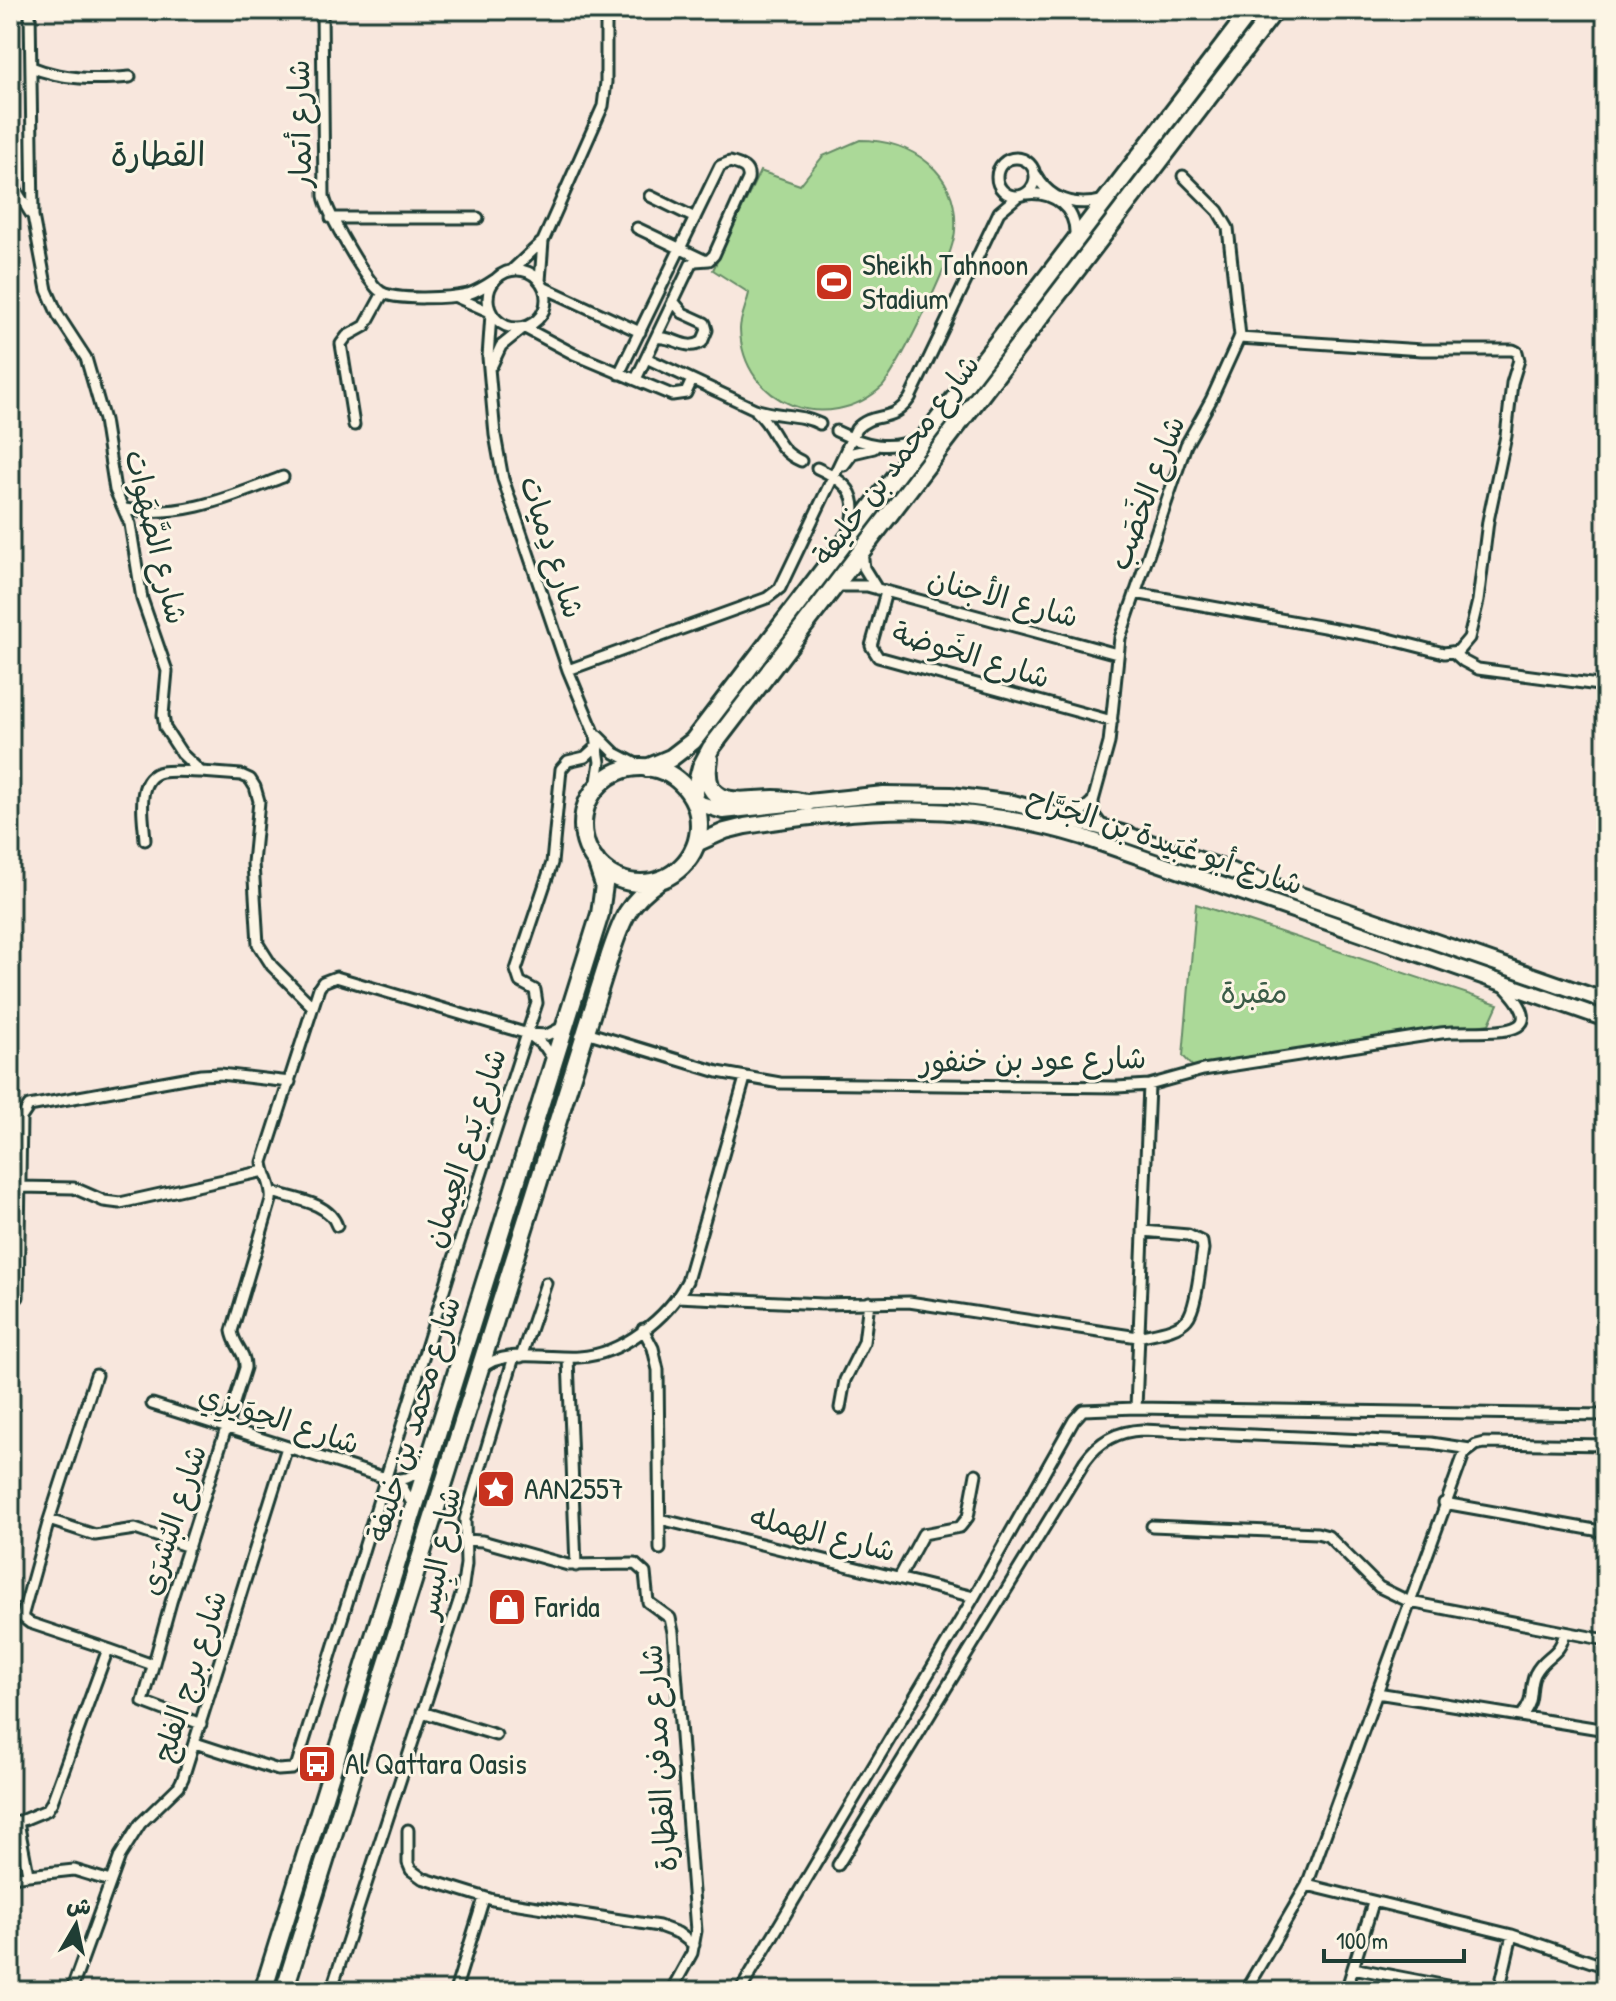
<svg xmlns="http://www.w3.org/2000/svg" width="1616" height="2001" font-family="'Patrick Hand','Playpen Sans Arabic',sans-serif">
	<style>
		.green { fill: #abd998; stroke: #658b66; stroke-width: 2 }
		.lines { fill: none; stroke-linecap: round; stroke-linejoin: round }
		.street-casing { stroke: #1f3d34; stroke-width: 15 }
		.secondary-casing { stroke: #1f3d34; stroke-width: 20 }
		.highway-casing { stroke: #1f3d34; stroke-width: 22 }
		.street { stroke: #fcf5e5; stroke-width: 9 }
		.secondary { stroke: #fcf5e5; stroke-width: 14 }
		.highway { stroke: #fcf5e5; stroke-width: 16 }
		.labels { text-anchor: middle; stroke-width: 6; stroke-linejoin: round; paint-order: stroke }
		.street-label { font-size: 30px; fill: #1f3d34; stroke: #fcf5e5 }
		.poi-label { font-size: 30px; fill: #1f3d34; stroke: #fcf5e5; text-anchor: start }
		.park-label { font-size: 30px; fill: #3b5c48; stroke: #fcf5e5 }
		.quarter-label { font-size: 34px; fill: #1f3d34; stroke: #fcf5e5 }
	</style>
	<rect width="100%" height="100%" fill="#f8e7dd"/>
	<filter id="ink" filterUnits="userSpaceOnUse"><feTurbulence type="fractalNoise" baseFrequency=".0125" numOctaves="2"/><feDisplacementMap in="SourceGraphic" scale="16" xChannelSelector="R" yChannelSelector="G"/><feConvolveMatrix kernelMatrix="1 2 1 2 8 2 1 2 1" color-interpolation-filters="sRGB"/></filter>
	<g filter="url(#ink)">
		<path class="green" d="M860 140C912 140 959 172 955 230 954 258 901 362 883 386 829 436 742 406 740 329 740 318 747 304 749 293L713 270 760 171 800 185 823 156Z
			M1196 904 1498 1004 1489 1024 1195 1069 1183 1056Z"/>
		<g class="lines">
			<g class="street-casing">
				<path id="street" d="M30 10 33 216 47 290 58 315 86 358 104 420 115 490 130 524 142 599 167 671 163 715 165 728 182 754 201 772 241 775 250 779 255 787 259 801 253 863 258 944 272 966 313 1007
					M322 10 324 196C327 213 367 283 381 292 396 301 451 298 468 294 478 291 487 285 496 279
					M31 67C63 80 96 80 130 77
					M997 177a19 19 0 1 1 38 0a19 19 0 1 1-38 0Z
					M10 174 17 192 31 214
					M1036 175C1051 202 1077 207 1105 200
					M1026 194C1053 191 1077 208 1075 237
					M650 196 695 218
					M331 218H478
					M637 228 702 259
					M488 299a29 29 0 1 1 58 0a29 29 0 1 1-58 0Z
					M512 270 541 243
					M540 281 543 241 603 106 606 82V10
					M545 288 640 332
					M456 297 490 312
					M491 314 488 357 495 435 503 479 568 670 596 737 600 762 596 788
					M525 328 574 354 672 395 686 393 692 380
					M656 338C674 335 685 352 702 342L707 330 705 323 683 313 673 301
					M646 358 755 409C777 417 799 413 820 424
					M492 365 501 346 522 329
					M619 374 720 166 730 162C740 165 750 167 748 179L714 255 709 260 695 261 691 264 636 379
					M757 412C777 430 774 449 801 461
					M354 425 341 344 347 336 365 326 383 293
					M836 431C865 445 888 452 920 438
					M844 465 853 453 874 448
					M817 468C845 481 861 493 851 527
					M124 509C182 519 230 497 283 477
					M862 552 864 568 877 589
					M836 586H867L1117 654
					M886 592 871 646 878 657 1112 721
					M1135 593 1385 638 1444 653 1458 651 1469 638 1478 601 1488 521 1506 436 1512 383 1519 360 1517 352 1513 350H1422L1239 338
					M1453 652 1463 661 1478 669 1606 686
					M568 670 767 598 780 588 856 429C874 410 891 425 910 398L999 212 1018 196
					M598 736 615 753 642 767
					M1068 816 1082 811 1093 801
					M1102 826 1094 815 1093 801 1109 743 1120 638 1186 445 1211 400 1240 336 1228 228 1218 211 1183 176
					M145 840C144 820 134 777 162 772 174 770 188 772 201 772
					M586 1032 718 1072 780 1083 1117 1087 1149 1085 1203 1070 1441 1033C1478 1028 1562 1045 1503 985
					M531 1036 545 1047 553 1059
					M20 1187 74 1188 104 1201 120 1203 264 1171
					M272 1192C294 1199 329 1202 337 1226
					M18 1297 21 1118 29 1106 201 1075 220 1074 290 1082
					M677 1297 823 1304 909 1302 1138 1337C1153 1333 1177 1331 1187 1319 1197 1308 1200 1265 1203 1249L1202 1242 1188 1235 1143 1231
					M643 1329 653 1348 658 1370 660 1549
					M521 1357 546 1283
					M568 1358 576 1566
					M482 1368C503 1348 550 1359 579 1357 621 1355 668 1318 687 1281L745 1078
					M152 1404 392 1480 403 1488 413 1505
					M840 1408 845 1380 864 1342 869 1302
					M1136 1408 1149 1085
					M392 1480 407 1478 426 1469
					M1444 1503 1606 1532
					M660 1519 974 1597
					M49 1520 95 1535 135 1529 189 1547
					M1152 1526 1317 1533 1328 1536 1379 1587 1410 1602 1606 1640
					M464 1540 482 1541 568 1565 635 1564 645 1573 648 1602 670 1618 673 1632 696 1931 692 1953 671 1991
					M899 1578 923 1534 960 1527 968 1517 976 1474
					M108 1649 153 1665
					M1377 1693 1606 1730
					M422 1712 496 1735
					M1521 1716C1536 1700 1528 1690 1535 1674 1545 1654 1560 1657 1565 1632
					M201 1724 143 1702 171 1602 245 1368C246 1352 234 1346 232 1331L271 1200C273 1185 264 1176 263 1162L319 988 323 982 336 977 528 1034 547 1035 563 1027
					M195 1743 278 1770 292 1769 297 1764 448 1277 537 1003 535 990 520 982 516 970 552 863 561 769 568 761 585 757 598 745
					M408 1830V1863L411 1870 422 1878 493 1900 659 1926 678 1933 694 1945
					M838 1865 1085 1461C1099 1441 1117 1431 1142 1430L1431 1443 1470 1449
					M28 1874 18 1822 47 1810 52 1802 108 1649 30 1623 22 1617 49 1520 96 1375
					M10 1877 74 1870 110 1881
					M1307 1885 1512 1935 1606 1967
					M1353 1968 1473 1991
					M71 1991 120 1856 140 1824 179 1786 183 1778 287 1447
					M331 1991 462 1592 466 1564 465 1519 514 1357
					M455 1991 484 1898
					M740 1991 974 1597 1074 1420 1083 1410 1136 1408 1606 1415
					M1245 1991 1307 1885 1464 1454 1476 1445 1484 1443 1606 1445
					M1346 1991 1373 1903
					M1499 1991 1512 1935"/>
			</g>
			<g class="secondary-casing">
				<path id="secondary" d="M694 802 723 811 884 794 951 795 1013 803 1122 833 1606 1001
					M696 844 725 831 745 826C870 807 960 800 1083 837L1606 1019"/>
			</g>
			<g class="highway-casing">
				<path id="highway" d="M709 759C700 811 741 800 774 799 785 799 796 801 807 803
					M583 825a58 58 0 1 1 116 0a58 58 0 1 1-116 0Z
					M647 768 671 758 693 741 1251 10
					M693 798 701 767 711 748 1275 10
					M263 1991 600 914 604 885 596 861
					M284 1991 610 955C622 919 628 902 660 880"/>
			</g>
			<use href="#street" class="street"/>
			<use href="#secondary" class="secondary"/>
			<use href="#highway" class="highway"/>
		</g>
	</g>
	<defs>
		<g id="stadium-square" transform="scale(2)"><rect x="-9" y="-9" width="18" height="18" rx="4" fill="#c8321e" stroke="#fcf5e5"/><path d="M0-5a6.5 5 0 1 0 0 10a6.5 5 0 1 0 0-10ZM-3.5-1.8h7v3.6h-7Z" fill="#fff"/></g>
		<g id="sight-square" transform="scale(2)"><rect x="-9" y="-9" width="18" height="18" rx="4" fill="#c8321e" stroke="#fcf5e5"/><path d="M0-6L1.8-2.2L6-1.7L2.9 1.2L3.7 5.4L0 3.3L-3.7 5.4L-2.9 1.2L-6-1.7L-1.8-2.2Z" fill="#fff"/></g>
		<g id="shop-square" transform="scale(2)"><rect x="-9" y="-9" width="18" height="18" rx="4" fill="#c8321e" stroke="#fcf5e5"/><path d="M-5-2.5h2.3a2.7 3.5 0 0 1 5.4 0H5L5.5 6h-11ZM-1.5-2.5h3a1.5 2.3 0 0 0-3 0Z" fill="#fff"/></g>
		<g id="bus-square" transform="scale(2)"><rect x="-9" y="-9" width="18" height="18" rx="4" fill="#c8321e" stroke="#fcf5e5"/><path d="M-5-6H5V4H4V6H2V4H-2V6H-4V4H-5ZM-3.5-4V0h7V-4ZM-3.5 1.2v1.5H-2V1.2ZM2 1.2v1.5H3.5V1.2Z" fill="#fff"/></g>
	</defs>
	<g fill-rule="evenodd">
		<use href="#stadium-square" x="834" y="282"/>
		<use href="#sight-square" x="496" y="1489"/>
		<use href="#shop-square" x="507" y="1607"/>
		<use href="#bus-square" x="317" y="1764"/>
	</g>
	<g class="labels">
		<g class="street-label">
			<text transform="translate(300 124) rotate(-91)" y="10">شارع أتمار</text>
			<text transform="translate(896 460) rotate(-53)" y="10">شارع محمد بن خليفة</text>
			<text transform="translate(1147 493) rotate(-69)" y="10">شارع الخَصَب</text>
			<text transform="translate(156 537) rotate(76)" y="10">شارع الصَّهَوات</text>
			<text transform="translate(552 547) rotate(72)" y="10">شارع دِميات</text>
			<text transform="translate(1003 598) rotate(15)" y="10">شارع الأجنان</text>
			<text transform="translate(971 655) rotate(17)" y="10">شارع الخَوضة</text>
			<text transform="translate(1165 841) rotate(18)" y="10">شارع أبو عُبَيدة بن الجَرَّاح</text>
			<text transform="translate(1033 1060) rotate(-1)" y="10">شارع عود بن خنفور</text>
			<text transform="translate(465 1148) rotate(-72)" y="10">شارع بَدع العِيمان</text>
			<text transform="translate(279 1419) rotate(18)" y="10">شارع الحِوَيزِي</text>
			<text transform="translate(414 1419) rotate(-73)" y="10">شارع محمد بن خليفة</text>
			<text transform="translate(173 1520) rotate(-72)" y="10">شارع البُشرَى</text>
			<text transform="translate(823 1534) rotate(14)" y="10">شارع الهمله</text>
			<text transform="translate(439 1553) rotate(-80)" y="10">شارع البِسِر</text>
			<text transform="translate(190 1676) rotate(-72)" y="10">شارع برج الفلج</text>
			<text transform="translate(659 1758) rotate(-94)" y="10">شارع مدفن القطارة</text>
		</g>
		<g class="poi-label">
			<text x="862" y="275">Sheikh Tahnoon<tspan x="862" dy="34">Stadium</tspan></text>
			<text x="524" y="1499">AAN2557</text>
			<text x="535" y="1617">Farida</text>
			<text x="345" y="1774">Al Qattara Oasis</text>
		</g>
		<g class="park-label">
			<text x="1254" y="1003">مقبرة</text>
		</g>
		<g class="quarter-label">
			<text x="158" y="166">القطارة</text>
		</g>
	</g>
	<rect width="1616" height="2001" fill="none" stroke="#fcf5e5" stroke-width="40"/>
	<rect x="20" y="20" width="1576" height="1961" fill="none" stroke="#1f3d34" stroke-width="3" filter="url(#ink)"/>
	<g transform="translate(76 1925) rotate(9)" stroke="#fcf5e5" stroke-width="6" paint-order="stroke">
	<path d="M0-6L14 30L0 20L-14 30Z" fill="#1f3d34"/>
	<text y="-12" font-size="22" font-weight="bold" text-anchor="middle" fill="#1f3d34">ش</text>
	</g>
	<path d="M1324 1949v12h140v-12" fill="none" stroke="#1f3d34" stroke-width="4"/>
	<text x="1336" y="1949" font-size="24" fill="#1f3d34" stroke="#fcf5e5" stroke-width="6" paint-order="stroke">100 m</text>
</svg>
